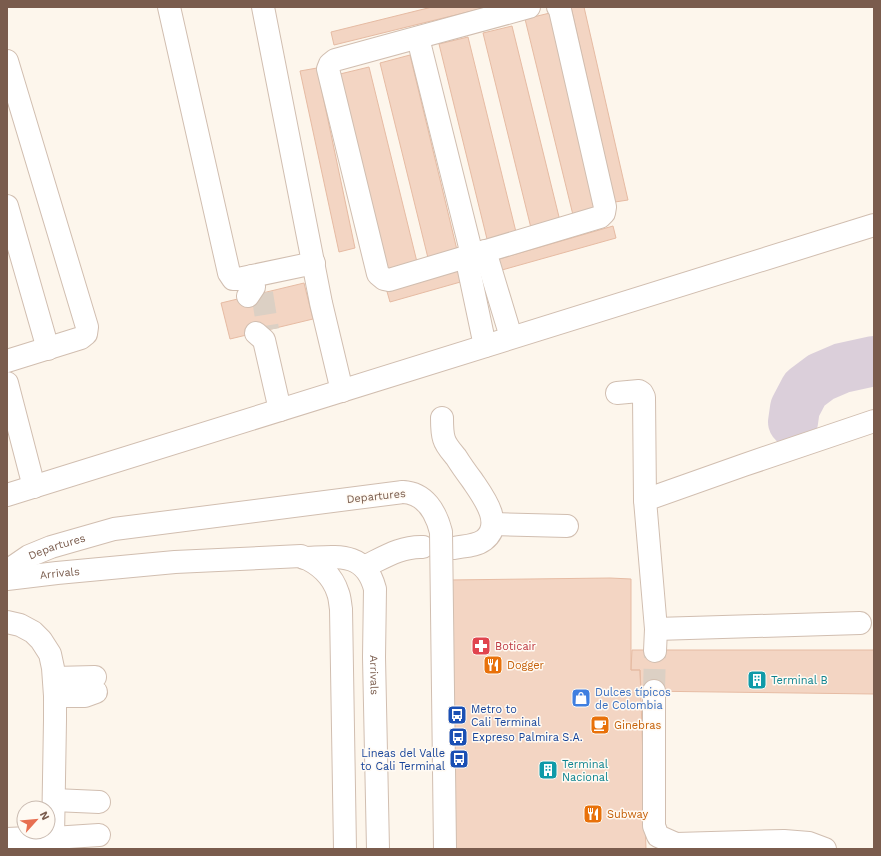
<svg xmlns="http://www.w3.org/2000/svg" width="881" height="856" font-family="'Work Sans',sans-serif">
	<style>
		.lines { fill: none; stroke-linecap: round; stroke-linejoin: round }
		.taxiway { stroke: #dbcfda; stroke-width: 50 }
		.building { fill: #f3d5c3; stroke: #e6bba3 }
		.minor-tunnel { stroke: #dcd0c4; stroke-width: 22; stroke-dasharray: 22 11; stroke-linecap: butt }
		.minor-casing { stroke: #d1beb0; stroke-width: 24 }
		.minor { stroke: #fff; stroke-width: 22 }
		.minor-bridge-casing { stroke: #d1beb0; stroke-width: 24; stroke-linecap: butt }
		.minor-bridge { stroke: #fff; stroke-width: 22 }
		.labels { text-anchor: middle; stroke-width: 3; stroke-linejoin: round; paint-order: stroke }
		.street-label { font-size: 11px; fill: #7a5c4d; stroke: #fffaf3 }
		.health-label { font-size: 11px; fill: #be3a42; stroke: #fffaf3; text-anchor: start }
		.food-label { font-size: 11px; fill: #c56008; stroke: #fffaf3; text-anchor: start }
		.culture-label { font-size: 11px; fill: #0d838f; stroke: #fffaf3; text-anchor: start }
		.shop-label { font-size: 11px; fill: #366cbe; stroke: #fffaf3; text-anchor: start }
		.transit-label { font-size: 11px; fill: #164399; stroke: #fffaf3; text-anchor: start }
	</style>
	<rect width="100%" height="100%" fill="#fdf6ec"/>
	<g class="lines">
		<path class="taxiway" d="M793 422 795 408 805 389 821 377 842 368 874 361"/>
	</g>
	<path class="building" d="M432 7H488L334 45 331 32Z
		M571 7H584L628 200 615 202Z
		M554 12 602 207 573 215 525 19Z
		M512 26 560 221 531 228 483 33Z
		M468 37 516 232 487 239 439 44Z
		M410 55 457 250 428 258 380 63Z
		M369 67 417 262 387 269 340 74Z
		M317 68 355 248 339 252 300 71Z
		M613 226 616 238 502 270 499 259Z
		M460 268 464 281 390 302 386 288Z
		M304 283 313 319 230 339 221 303Z
		M610 578 631 579V670H640L646 849H455L449 580Z
		M632 650H874V694L641 691 640 670H631Z"/>
	<g class="lines">
		<path class="minor-tunnel" d="M262 293 268 330
			M654 691 655 651"/>
		<g class="minor-casing">
			<g id="minor">
				<path d="M169 7 229 273 233 279H238L314 263"/>
				<path d="M263 7 321 303 342 391"/>
				<path d="M529 7 335 60 330 64 328 69 378 274 384 279 389 280 600 217 604 213 605 207 560 10 558 7"/>
				<path d="M418 38 472 255"/>
				<path d="M7 61 87 327 86 334 81 338 7 361"/>
				<path d="M7 206 48 349"/>
				<path d="M485 251 511 337"/>
				<path d="M466 256 485 346"/>
				<path d="M248 296 254 287 252 276"/>
				<path d="M256 333 264 340 280 410"/>
				<path d="M7 383 34 487"/>
				<path d="M617 393 639 391 642 393 644 397 645 500 656 629 655 651"/>
				<path d="M442 418C442 424 442 433 444 439 446 446 452 452 456 457 461 465 466 472 472 480 482 495 505 524 484 540 476 546 464 546 454 548"/>
				<path d="M7 495C296 405 585 315 874 225"/>
				<path d="M645 500 744 465 874 421"/>
				<path d="M493 524 567 526"/>
				<path id="s1" d="M304 558C335 557 365 550 375 589L374 657 378 849"/>
				<path d="M364 567C383 558 401 546 423 547"/>
				<path id="s2" d="M7 571 29 556 51 547 114 529 403 492"/>
				<path id="s3" d="M7 579 57 573 175 562 301 556C318 563 332 574 338 593 340 598 340 604 341 609L345 849"/>
				<path d="M7 622 20 625 33 632 41 640 50 654 53 668 55 696V720L53 838 54 849"/>
				<path d="M656 629 860 623"/>
				<path d="M54 678 95 677"/>
				<path d="M654 691V826L658 836 676 844 784 841 809 843 825 849"/>
				<path d="M55 696H85L96 692"/>
				<path d="M54 800 99 802"/>
				<path d="M7 839 29 838H53L99 835"/>
			</g>
		</g>
		<use href="#minor" class="minor"/>
		<g class="minor-bridge-casing">
			<path id="minor-bridge" d="M403 492C425 493 436 512 441 532L445 849"/>
		</g>
		<use href="#minor-bridge" class="minor-bridge"/>
	</g>
	<defs>
		<g id="pharmacy-square" transform="scale(1)"><rect x="-9" y="-9" width="18" height="18" rx="4" fill="#e0444e" stroke="#fffaf3"/><path d="M-2-6h4v4h4v4h-4v4h-4v-4h-4v-4h4Z" fill="#fff"/></g>
		<g id="restaurant-square" transform="scale(1)"><rect x="-9" y="-9" width="18" height="18" rx="4" fill="#e8710a" stroke="#fffaf3"/><path d="M-5-6h1v4h1v-4h1v4h1v-4h1v5L-1.5 .5V6h-2V.5L-5-1ZM5-6V6H3V1.5H1.5Q1.5-4 5-6Z" fill="#fff"/></g>
		<g id="building-square" transform="scale(1)"><rect x="-9" y="-9" width="18" height="18" rx="4" fill="#0f9aa8" stroke="#fffaf3"/><path d="M-4-6H4V6H1V3H-1V6H-4ZM-2.5-4.3h1.7v1.8h-1.7ZM.8-4.3h1.7v1.8H.8ZM-2.5-1h1.7V.8h-1.7ZM.8-1h1.7V.8H.8Z" fill="#fff"/></g>
		<g id="shop-square" transform="scale(1)"><rect x="-9" y="-9" width="18" height="18" rx="4" fill="#3f7fe0" stroke="#fffaf3"/><path d="M-5-2.5h2.3a2.7 3.5 0 0 1 5.4 0H5L5.5 6h-11ZM-1.5-2.5h3a1.5 2.3 0 0 0-3 0Z" fill="#fff"/></g>
		<g id="bus-square" transform="scale(1)"><rect x="-9" y="-9" width="18" height="18" rx="4" fill="#1a4fb4" stroke="#fffaf3"/><path d="M-5-6H5V4H4V6H2V4H-2V6H-4V4H-5ZM-3.5-4V0h7V-4ZM-3.5 1.2v1.5H-2V1.2ZM2 1.2v1.5H3.5V1.2Z" fill="#fff"/></g>
		<g id="cafe-square" transform="scale(1)"><rect x="-9" y="-9" width="18" height="18" rx="4" fill="#e8710a" stroke="#fffaf3"/><path d="M-5.5-4.5H6V0H3Q3 3.5 0 3.5H-2.5Q-5.5 3.5-5.5 0ZM3-3.2v2h1.7v-2ZM-6 4.5H4V6H-6Z" fill="#fff"/></g>
	</defs>
	<g fill-rule="evenodd">
		<use href="#pharmacy-square" x="481" y="646"/>
		<use href="#restaurant-square" x="493" y="665"/>
		<use href="#building-square" x="757" y="680"/>
		<use href="#shop-square" x="581" y="698"/>
		<use href="#bus-square" x="457" y="715"/>
		<use href="#cafe-square" x="600" y="725"/>
		<use href="#bus-square" x="458" y="737"/>
		<use href="#bus-square" x="459" y="759"/>
		<use href="#building-square" x="548" y="770"/>
		<use href="#restaurant-square" x="593" y="814"/>
	</g>
	<g class="labels">
		<g class="street-label">
			<text transform="translate(376 496) rotate(-6)" y="4">Departures</text>
			<text dy="4" stroke="none"><textPath href="#s2" startOffset="56">Departures</textPath></text>
			<text dy="4" stroke="none"><textPath href="#s3" startOffset="53">Arrivals</textPath></text>
			<text dy="4" stroke="none"><textPath href="#s1" startOffset="173">Arrivals</textPath></text>
		</g>
		<g class="health-label">
			<text x="495" y="650">Boticair</text>
		</g>
		<g class="food-label">
			<text x="507" y="669">Dogger</text>
			<text x="614" y="729">Ginebras</text>
			<text x="607" y="818">Subway</text>
		</g>
		<g class="culture-label">
			<text x="771" y="684">Terminal B</text>
			<text x="562" y="768">Terminal<tspan x="562" dy="13">Nacional</tspan></text>
		</g>
		<g class="shop-label">
			<text x="595" y="696">Dulces típicos<tspan x="595" dy="13">de Colombia</tspan></text>
		</g>
		<g class="transit-label">
			<text x="471" y="713">Metro to<tspan x="471" dy="13">Cali Terminal</tspan></text>
			<text x="472" y="741">Expreso Palmira S.A.</text>
			<text x="445" y="757" text-anchor="end">Lineas del Valle<tspan x="445" dy="13">to Cali Terminal</tspan></text>
		</g>
	</g>
	<rect width="881" height="856" fill="none" stroke="#7a5c4d" stroke-width="16"/>
	<g transform="translate(36 820) rotate(63)"><circle r="19" fill="#fffaf3" stroke="#cabbb1"/>
	<path d="M0-3L7 15L0 10L-7 15Z" fill="#e76f51"/>
	<text y="-6" font-size="11" font-weight="bold" text-anchor="middle" fill="#7a5c4d">N</text>
	</g>
</svg>
